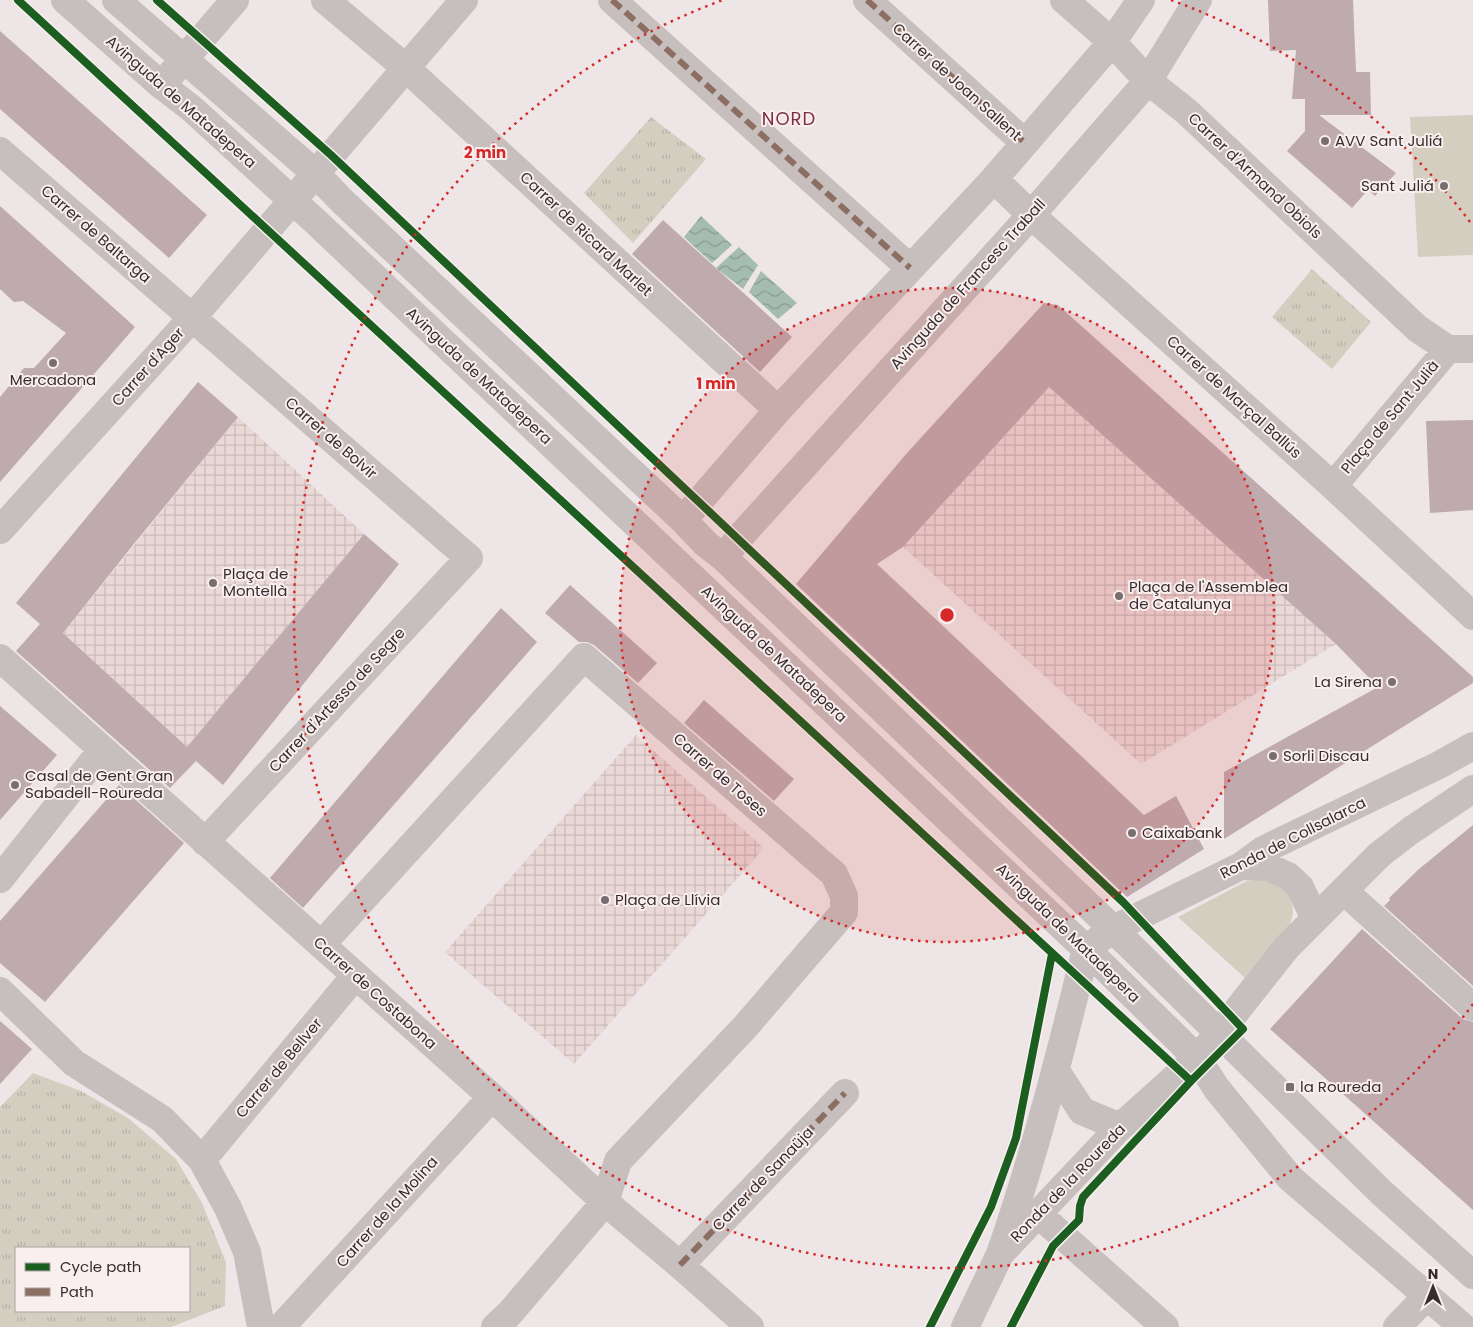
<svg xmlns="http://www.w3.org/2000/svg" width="1473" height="1327" font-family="Poppins,sans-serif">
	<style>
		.grass { fill: url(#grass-tufts); fill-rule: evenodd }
		.garden { fill: #d4cec1 }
		.plaza { fill: url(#plaza-grid) }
		.water { fill: url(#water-waves) }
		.building { fill: #bfaaae }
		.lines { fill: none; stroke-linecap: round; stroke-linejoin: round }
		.minor { stroke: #c7bebe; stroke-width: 28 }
		.quiet { stroke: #8d6e63; stroke-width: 6; stroke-dasharray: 12 6; stroke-linecap: butt }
		.cycleway-casing { stroke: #f9efee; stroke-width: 11 }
		.cycleway { stroke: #1b5e20; stroke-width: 8 }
		.ring { fill: none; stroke: #d62828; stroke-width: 2.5; stroke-dasharray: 2.5 5 }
		.poi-dot { fill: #786d6f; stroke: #f9efee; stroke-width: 2 }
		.labels { text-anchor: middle; stroke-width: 4; stroke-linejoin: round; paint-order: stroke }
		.street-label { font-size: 15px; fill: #382c2f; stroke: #f9efee }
		.poi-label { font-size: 15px; fill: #382c2f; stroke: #f9efee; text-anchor: start }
		.quarter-label { font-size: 18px; letter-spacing: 1px; fill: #7e2f44; stroke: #f9efee }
		.centre { fill: #d62828; stroke: #f9efee; stroke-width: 2.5 }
		.ring-label { font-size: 15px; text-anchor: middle; font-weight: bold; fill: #d62828; stroke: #f9efee; stroke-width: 4; stroke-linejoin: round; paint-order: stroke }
	</style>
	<defs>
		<pattern id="grass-tufts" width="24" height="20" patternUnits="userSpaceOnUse" patternTransform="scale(1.25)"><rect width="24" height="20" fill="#d4cec1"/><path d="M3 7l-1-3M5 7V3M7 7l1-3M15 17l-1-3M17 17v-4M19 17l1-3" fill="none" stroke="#b7b1a6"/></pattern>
		<pattern id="plaza-grid" width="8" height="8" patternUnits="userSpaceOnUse" patternTransform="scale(1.25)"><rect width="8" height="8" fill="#ead8d7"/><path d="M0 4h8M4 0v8" fill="none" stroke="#c9bab9"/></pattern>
		<pattern id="water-waves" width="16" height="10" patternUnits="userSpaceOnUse" patternTransform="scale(1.25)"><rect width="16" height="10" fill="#a4bdb0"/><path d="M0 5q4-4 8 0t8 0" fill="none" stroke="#879a90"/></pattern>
	</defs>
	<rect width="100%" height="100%" fill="#eee6e6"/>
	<path class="grass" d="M651 117 706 159 633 243 584 193Z
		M1312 269 1371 322 1332 369 1272 317Z
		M33 1073 81 1091 128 1118 176 1159 202 1203 226 1262 225 1306 171 1327H0V1107ZM16 1248H189V1311H16Z"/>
	<path class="garden" d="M1473 115V255L1418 257 1410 117Z
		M1256 879C1267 880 1279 883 1287 893 1309 923 1264 957 1245 978L1178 917 1247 881Z"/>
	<path class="plaza" d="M1049 387 1336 644 1141 764 903 547Z
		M238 417 364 534 187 747 63 633Z
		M636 735 764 848 574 1064 445 952Z"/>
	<path class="water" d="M701 216 732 245 712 263 684 237Z
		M739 247 758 265 743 289 716 268Z
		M761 271 797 303 778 319 749 292Z"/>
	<path class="building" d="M1268 0H1353L1356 72H1370L1371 115H1319L1396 173 1375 196 1368 190 1352 208 1287 151 1305 131V99H1292L1296 50 1270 51Z
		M0 31 207 215 169 258 0 109Z
		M0 206 135 327 0 482V397L24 368H34L66 333 23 301 14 302 0 289Z
		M663 220 792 337 760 372 632 254Z
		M1044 303 1058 305 1473 677V683L1224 839V772L1378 687 1336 644 1049 387 903 547 877 564 1144 815 1176 796 1204 849 1127 897 796 584 907 453Z
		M198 382 238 417 133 545 63 633 187 747 364 534 399 564 223 785 196 761 170 788 16 651 40 624 16 603Z
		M1473 420V510L1430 513 1426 421Z
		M570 585 657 663 638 683 594 645 587 642H579L545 613Z
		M501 608 537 642 303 908 270 878Z
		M704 700 794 779 774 801 684 723Z
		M0 706 57 755 0 820Z
		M119 785 184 843 45 1002 0 963V921Z
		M1473 825V986L1384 906 1390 900 1389 898 1419 869Z
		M1362 929 1463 1019 1473 1022V1210L1270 1029Z
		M0 1021 32 1049 0 1084Z"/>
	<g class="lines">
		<path class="minor" d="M65 0 161 85 191 108 316 222 1086 949 1197 1058 1217 1089 1290 1178 1463 1327
			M116 0 315 173 342 201 683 520 706 544 724 558 1113 929 1383 1194 1473 1275
			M325 0 406 68 778 410
			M612 0 910 268
			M867 0 1025 143
			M1064 0 1112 42 1148 81 1186 111 1418 329 1448 349
			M172 73 235 0
			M0 151 469 558 205 842
			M994 179 1031 215 1333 486 1473 616
			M1448 349H1473
			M1333 486 1448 349
			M683 520 778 410 994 179 1112 42 1141 0
			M0 530 192 318 464 0
			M724 558 738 539 1031 215 1148 81 1198 0
			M0 658 492 1097 605 1202 680 1265 750 1327
			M1241 866 1268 867 1288 876 1300 887 1315 919
			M0 879 102 750
			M1344 891 1473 1007
			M321 945 584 657 834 874 844 896V912L745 1027 618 1161 605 1202 510 1313 495 1327
			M0 991 74 1063 162 1119 202 1160 228 1208 247 1252 261 1327
			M1056 1071 1082 1111 1120 1127
			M202 1160 355 976
			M1038 1214 1165 1327
			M1000 1254C1035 1154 1061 1051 1086 949L1113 929 1241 866 1263 850 1439 765 1473 746
			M680 1265 845 1093
			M281 1327 492 1097
			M965 1327 1000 1254 1120 1127 1197 1058 1219 1033 1287 947 1379 855 1410 831 1473 789
			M1397 1327 1427 1296"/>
		<path class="quiet" d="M612 0 910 268
			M867 0 1025 143
			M680 1265 845 1093"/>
		<g class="cycleway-casing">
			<path id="cycleway" d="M18 0 1191 1081
				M157 0 331 155 1123 902 1243 1029 1191 1081 1083 1197 1080 1206 1079 1220 1053 1246 1011 1327
				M930 1327 991 1207 1016 1138 1052 954"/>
		</g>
		<use href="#cycleway" class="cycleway"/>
	</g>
	<circle cx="947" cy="615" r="327" fill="#d62828" fill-opacity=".12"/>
	<g class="ring">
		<circle cx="947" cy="615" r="327"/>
		<path d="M1473 1004A654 654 0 1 1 723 0M1171 0A654 654 0 0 1 1473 226"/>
	</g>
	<g class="poi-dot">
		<circle cx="1325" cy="141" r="5"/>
		<circle cx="1444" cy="186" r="5"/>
		<circle cx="53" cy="363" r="5"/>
		<circle cx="213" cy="583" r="5"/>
		<circle cx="1119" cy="596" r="5"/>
		<circle cx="1392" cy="682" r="5"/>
		<circle cx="1273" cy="756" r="5"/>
		<circle cx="15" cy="785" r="5"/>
		<circle cx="1132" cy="833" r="5"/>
		<circle cx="605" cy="900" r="5"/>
		<rect x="1285" y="1082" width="10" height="10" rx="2.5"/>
	</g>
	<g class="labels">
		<g class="street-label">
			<text transform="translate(957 82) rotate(42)" y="5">Carrer de Joan Sallent</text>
			<text transform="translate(181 102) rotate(41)" y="5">Avinguda de Matadepera</text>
			<text transform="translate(1255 176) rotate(43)" y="5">Carrer d'Armand Obiols</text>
			<text transform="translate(96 234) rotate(41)" y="5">Carrer de Baltarga</text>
			<text transform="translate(586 234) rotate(43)" y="5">Carrer de Ricard Marlet</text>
			<text transform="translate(968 284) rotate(-48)" y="5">Avinguda de Francesc Traball</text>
			<text transform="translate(148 367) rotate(-48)" y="5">Carrer d'Ager</text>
			<text transform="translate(479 376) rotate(43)" y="5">Avinguda de Matadepera</text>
			<text transform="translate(1234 397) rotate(42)" y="5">Carrer de Marçal Ballús</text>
			<text transform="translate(1390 417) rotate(-50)" y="5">Plaça de Sant Julià</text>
			<text transform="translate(331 438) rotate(41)" y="5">Carrer de Bolvir</text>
			<text transform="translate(774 654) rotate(43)" y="5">Avinguda de Matadepera</text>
			<text transform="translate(337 700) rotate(-47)" y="5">Carrer d'Artessa de Segre</text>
			<text transform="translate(720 775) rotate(41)" y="5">Carrer de Toses</text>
			<text transform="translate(1293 838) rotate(-27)" y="5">Ronda de Collsalarca</text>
			<text transform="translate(1068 933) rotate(44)" y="5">Avinguda de Matadepera</text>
			<text transform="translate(375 993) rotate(42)" y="5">Carrer de Costabona</text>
			<text transform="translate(279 1068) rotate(-50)" y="5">Carrer de Bellver</text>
			<text transform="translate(763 1179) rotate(-46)" y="5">Carrer de Sanaüja</text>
			<text transform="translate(1068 1183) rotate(-46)" y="5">Ronda de la Roureda</text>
			<text transform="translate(387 1212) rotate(-48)" y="5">Carrer de la Molina</text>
		</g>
		<g class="poi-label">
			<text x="1335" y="146">AVV Sant Juliá</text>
			<text x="1434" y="191" text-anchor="end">Sant Juliá</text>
			<text x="53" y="385" text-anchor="middle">Mercadona</text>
			<text x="223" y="579">Plaça de<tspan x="223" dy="17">Montellà</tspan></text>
			<text x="1129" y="592">Plaça de l'Assemblea<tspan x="1129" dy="17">de Catalunya</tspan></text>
			<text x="1382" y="687" text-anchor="end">La Sirena</text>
			<text x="1283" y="761">Sorli Discau</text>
			<text x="25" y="781">Casal de Gent Gran<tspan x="25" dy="17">Sabadell-Roureda</tspan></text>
			<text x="1142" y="838">Caixabank</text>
			<text x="615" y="905">Plaça de Llívia</text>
			<text x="1300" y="1092">la Roureda</text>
		</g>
		<g class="quarter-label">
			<text x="789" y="125">NORD</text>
		</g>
	</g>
	<circle cx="947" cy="615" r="8" class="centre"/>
	<g class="ring-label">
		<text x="485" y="158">2 min</text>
		<text x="716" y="389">1 min</text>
	</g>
	<rect x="15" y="1247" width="175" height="65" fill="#f9efee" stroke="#aca1a2"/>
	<rect x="25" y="1263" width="25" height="8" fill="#1b5e20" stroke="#aca1a2"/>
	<text x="60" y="1272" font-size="15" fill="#382c2f">Cycle path</text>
	<rect x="25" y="1288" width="25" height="8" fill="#8d6e63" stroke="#aca1a2"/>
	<text x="60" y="1297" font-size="15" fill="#382c2f">Path</text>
	<g transform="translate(1433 1287)" stroke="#f9efee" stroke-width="4" paint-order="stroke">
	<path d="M0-4L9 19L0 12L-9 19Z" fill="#382c2f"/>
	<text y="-8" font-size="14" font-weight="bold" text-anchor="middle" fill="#382c2f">N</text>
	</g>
</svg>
